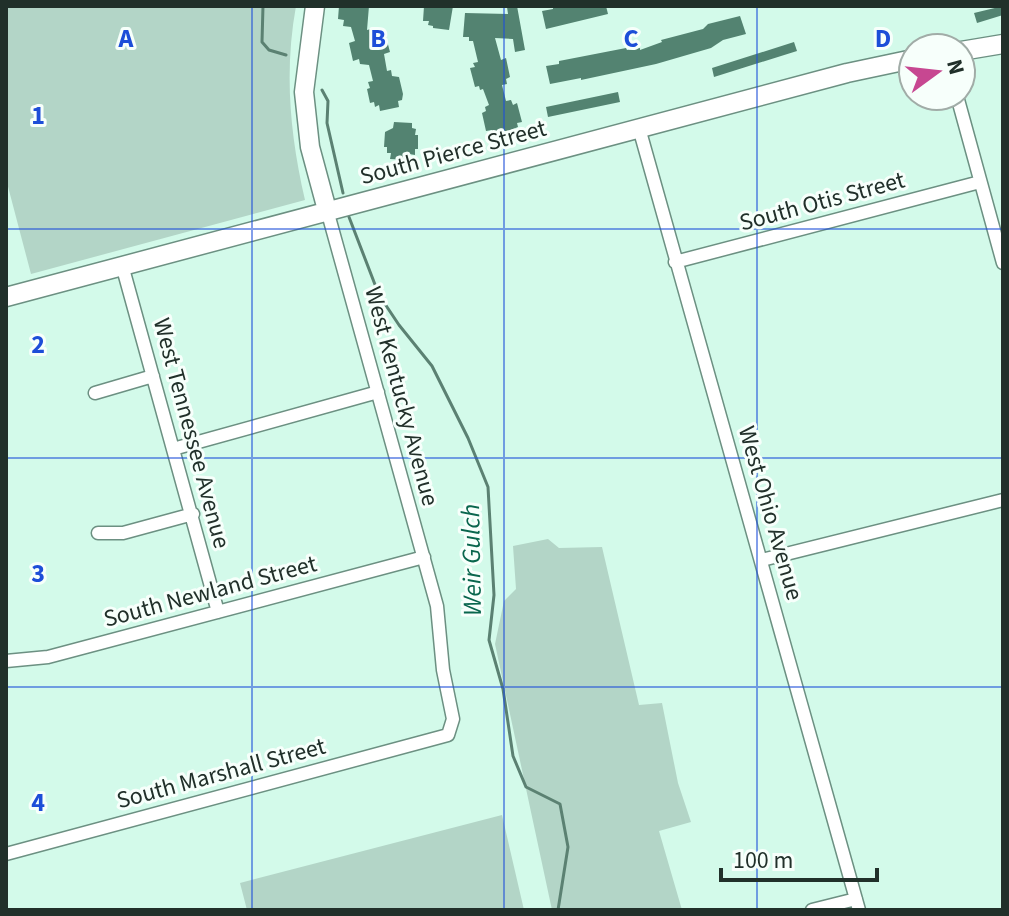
<svg xmlns="http://www.w3.org/2000/svg" width="1009" height="916" font-family="'Source Sans 3',sans-serif">
	<style>
		.green { fill: #b3d5c7 }
		.lines { fill: none; stroke-linecap: round; stroke-linejoin: round }
		.stream { stroke: #5b8172; stroke-width: 3 }
		.building { fill: #538371 }
		.street-casing { stroke: #6c9082; stroke-width: 15 }
		.secondary-casing { stroke: #6c9082; stroke-width: 21 }
		.street { stroke: #fff; stroke-width: 12 }
		.secondary { stroke: #fff; stroke-width: 18 }
		.grid { fill: none; stroke: #1d4ed8; stroke-width: 2; stroke-opacity: 0.55 }
		.labels { text-anchor: middle; stroke-width: 6; stroke-linejoin: round; paint-order: stroke }
		.street-label { font-size: 24px; fill: #21302a; stroke: #f7fffb }
		.water-label { font-size: 26px; font-style: italic; fill: #09664d; stroke: #f7fffb }
		.grid-label { font-size: 26px; text-anchor: middle; font-weight: bold; fill: #1d4ed8; stroke: #f7fffb; stroke-width: 6; stroke-linejoin: round; paint-order: stroke }
	</style>
	<rect width="100%" height="100%" fill="#d3faea"/>
	<path class="green" d="M6 6H296C284 72 290 135 305 200L31 274 6 179Z
		M548 539 559 548 602 547 639 705 662 703 678 783 691 822 659 831 682 910H552L495 644 504 601 516 589 513 546Z
		M502 815 524 910H247L240 883Z"/>
	<g class="lines">
		<path class="stream" d="M263 6 262 42 269 50 286 55
			M322 90 328 101 327 123 343 193
			M349 217 379 295 399 325 432 366 468 438 488 487 494 595 489 640 503 689 513 756 526 787 560 804 568 847 558 910"/>
	</g>
	<path class="building" d="M339 6H369L367 30 375 28 379 34 385 33 390 52 384 54 387 71 391 70 392 76 399 77 403 94 402 100 398 101 399 107 380 111 379 105 375 107 374 102 370 103 367 89 370 88 368 82 373 81 369 65 360 64 359 59 353 61 349 43 355 41 351 27 343 26 344 20 338 19Z
		M424 6H453L449 30 433 28V26L428 25 429 21H423Z
		M517 6 525 50 515 52 513 39 495 38 501 60 506 58 510 77 506 79 507 84 502 85 506 101 511 100 513 105 517 103 522 122 517 123 518 127 513 129 514 132 498 137 496 133 492 134V130L486 131 482 113 486 111 485 107 489 105 483 89 480 90 479 86 475 87 470 68 475 67 473 63 478 62 473 41H469V37H463L465 13 508 14 507 7Z
		M553 6H606L608 14 546 29 542 11 553 9Z
		M1003 6V15L977 23 974 13Z
		M740 16 746 34 723 40 711 48 656 64 581 80V78L550 84 546 66 559 64V61L626 48 627 50 640 48V50L662 42 661 40 703 29 708 24Z
		M794 42 797 51 714 77 712 68Z
		M618 92 620 102 548 117 546 107Z
		M394 122 412 123V128L416 129 415 135H418V149H415V155L409 154 408 160 390 159 391 153H387V147H384L385 132 393 128Z"/>
	<g class="lines">
		<g class="street-casing">
			<path id="street" d="M957 96 1003 263
				M639 128 859 910
				M675 262 980 182
				M122 265 218 612
				M95 393 153 376
				M173 449 378 392
				M98 533H123L193 514
				M762 560 1003 500
				M6 661 48 657 424 557
				M6 854 448 735 453 719 443 670 437 606 327 210
				M812 910 856 899"/>
		</g>
		<g class="secondary-casing">
			<path id="secondary" d="M315 6 304 92 310 147 327 210
				M961 51 1003 44
				M6 297 847 73 913 59"/>
		</g>
		<use href="#street" class="street"/>
		<use href="#secondary" class="secondary"/>
	</g>
	<path class="grid" d="M252 6V910M504 6V910M757 6V910M6 229H1003M6 458H1003M6 687H1003"/>
	<g class="labels">
		<g class="street-label">
			<text transform="translate(453 152) rotate(-15)" y="8">South Pierce Street</text>
			<text transform="translate(822 201) rotate(-15)" y="8">South Otis Street</text>
			<text transform="translate(402 396) rotate(75)" y="8">West Kentucky Avenue</text>
			<text transform="translate(192 433) rotate(75)" y="8">West Tennessee Avenue</text>
			<text transform="translate(771 513) rotate(74)" y="8">West Ohio Avenue</text>
			<text transform="translate(210 591) rotate(-15)" y="8">South Newland Street</text>
			<text transform="translate(221 773) rotate(-15)" y="8">South Marshall Street</text>
		</g>
		<g class="water-label">
			<text transform="translate(471 560) rotate(-91)" y="9">Weir Gulch</text>
		</g>
	</g>
	<g class="grid-label">
		<text x="126" y="47">A</text>
		<text x="378" y="47">B</text>
		<text x="631" y="47">C</text>
		<text x="883" y="47">D</text>
		<text x="38" y="124">1</text>
		<text x="38" y="353">2</text>
		<text x="38" y="582">3</text>
		<text x="38" y="811">4</text>
	</g>
	<rect width="1009" height="916" fill="none" stroke="#21302a" stroke-width="16"/>
	<g transform="translate(937 72) rotate(75)"><circle r="38" fill="#f7fffb" stroke="#a1aca7" stroke-width="2"/>
	<path d="M0-6L14 30L0 20L-14 30Z" fill="#c74791"/>
	<text y="-12" font-size="22" font-weight="bold" text-anchor="middle" fill="#21302a">N</text>
	</g>
	<path d="M721 868v12h156v-12" fill="none" stroke="#21302a" stroke-width="4"/>
	<text x="733" y="868" font-size="24" fill="#21302a" stroke="#f7fffb" stroke-width="6" paint-order="stroke">100 m</text>
</svg>
